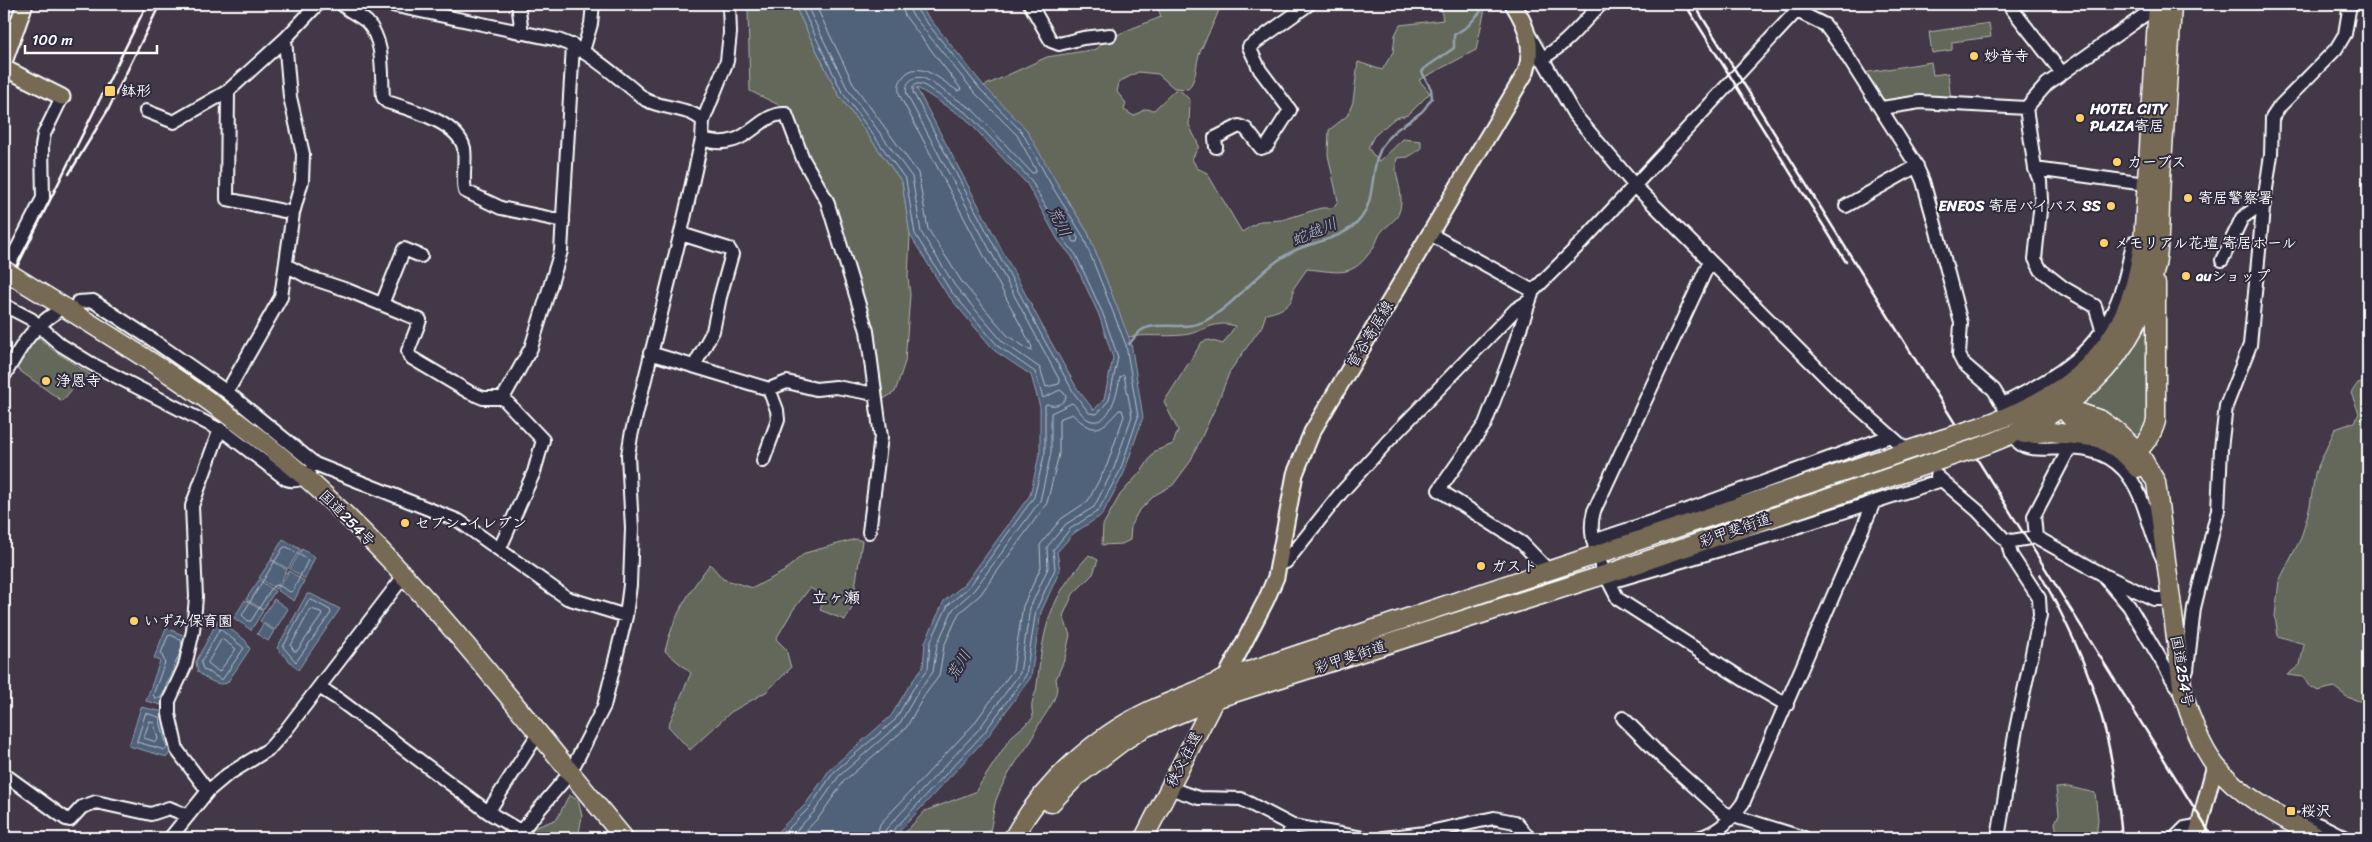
<svg xmlns="http://www.w3.org/2000/svg" width="2372" height="842" font-family="Sriracha,'Klee One',sans-serif">
	<style>
		.green { fill: #64685a; stroke: #b2b4ac }
		.water { fill: #4f627a; stroke: #95a1af; fill-rule: evenodd }
		.lines { fill: none; stroke-linecap: round; stroke-linejoin: round }
		.shore { stroke: #b9c0ca; stroke-width: 1 }
		.stream { stroke: #95a1af; stroke-width: 2.5 }
		.minor-casing { stroke: #fff; stroke-width: 16 }
		.major-casing { stroke: #fff; stroke-width: 19 }
		.highway-casing { stroke: #fff; stroke-width: 21 }
		.minor { stroke: #2f2a3d; stroke-width: 12 }
		.major { stroke: #766a54; stroke-width: 15 }
		.highway { stroke: #766a54; stroke-width: 18 }
		.rail { stroke: #fff; stroke-width: 2.5 }
		.highway-bridge-casing { stroke: #fff; stroke-width: 21; stroke-linecap: butt }
		.highway-bridge { stroke: #766a54; stroke-width: 18 }
		.poi-dot { fill: #ffd166; stroke: #2f2a3d; stroke-width: 2 }
		.labels { text-anchor: middle; stroke-width: 4; stroke-linejoin: round; paint-order: stroke }
		.poi-label { font-size: 15px; font-weight: bold; fill: #fff; stroke: #2f2a3d; text-anchor: start }
		.street-label { font-size: 15px; fill: #fff; stroke: #2f2a3d }
		.water-label { font-size: 16px; font-style: italic; fill: #b0b8c3; stroke: #2f2a3d }
		.neighbourhood-label { font-size: 16px; font-weight: bold; fill: #fff; stroke: #2f2a3d }
	</style>
	<rect width="100%" height="100%" fill="#423848"/>
	<filter id="ink" filterUnits="userSpaceOnUse"><feTurbulence type="fractalNoise" baseFrequency=".02" numOctaves="2"/><feDisplacementMap in="SourceGraphic" scale="10" xChannelSelector="R" yChannelSelector="G"/><feConvolveMatrix kernelMatrix="1 2 1 2 8 2 1 2 1" color-interpolation-filters="sRGB"/></filter>
	<g filter="url(#ink)">
		<path class="green" d="M746 4H794L838 94 902 182 910 235 908 277 910 295 905 362 895 392 882 400 813 169 794 122 779 105 750 91 748 10Z
			M1157 4H1221C1216 21 1207 35 1200 52 1195 65 1198 77 1188 89L1174 88 1158 74 1138 72 1119 82 1117 92 1126 103 1124 110 1134 116 1145 109 1154 110 1175 90 1181 91 1190 100 1189 125 1199 146 1192 159 1197 168 1207 173 1242 232 1260 221 1282 220 1321 208H1333L1338 201 1328 155 1329 130 1347 116 1353 102 1358 62 1382 70 1393 52 1395 35 1400 25 1443 20 1440 4H1486L1476 50 1419 80 1430 93 1408 115 1395 118 1374 136 1368 148 1379 162 1403 139 1421 141V149L1408 157 1397 158C1393 173 1402 187 1401 203 1399 220 1393 220 1382 231 1378 235 1377 243 1373 248 1352 279 1341 272 1307 269L1293 289C1295 305 1281 311 1266 314L1262 326 1230 371 1217 404 1190 462 1173 485 1155 495 1138 512 1131 525 1130 540 1122 544 1102 545 1103 525 1120 495 1143 469 1155 451 1173 444 1178 430 1164 402 1202 342 1209 340 1223 344 1235 326C1213 319 1203 333 1183 335 1165 337 1147 334 1128 337L1088 233 1058 185 984 86 1047 57 1097 49C1104 37 1147 23 1161 17Z
			M1989 23 1991 37 1952 42V50L1932 53 1929 32Z
			M1931 62 1933 75 1948 73 1951 102 1882 104 1863 73Z
			M2152 317 2147 325V426L2137 444 2078 407 2098 388 2144 321Z
			M37 336 53 350 91 375 75 386 62 401 16 368Z
			M2368 380V704L2347 697 2334 687 2318 691 2308 685 2304 677 2287 675 2300 665 2304 644 2278 636 2275 616 2279 581 2301 538 2310 506 2315 473 2335 429 2355 422 2359 413 2351 393 2358 383Z
			M856 539 862 541 852 608 845 620 820 610 824 596 810 588 793 610 776 639 786 649 791 668 766 692 731 712 690 750 668 726 691 673 665 651C673 617 689 591 710 564L723 579 753 588 783 572 805 553Z
			M1089 555 1098 560 1093 574 1073 594 1063 616 1070 635 1065 658 1056 679C1062 702 1037 719 1032 740 1018 759 1004 778 996 800 992 813 993 827 987 838H900L925 811 975 792 1011 737 1033 718C1033 714 1031 708 1032 703 1033 697 1037 691 1037 685 1044 627 1048 599 1089 555Z
			M2069 787 2095 793 2098 819 2096 838H2058L2055 823 2059 814 2056 788Z
			M569 795 578 800 582 816 578 838H526L534 828 557 819Z"/>
		<path class="water" d="M794 4H918L984 86 1026 129 1058 185 1088 233 1131 343 1143 417 1124 473 1102 515 1074 533 1057 552 1060 570 1041 612 1031 677 988 736 893 838H771L805 805 830 769 891 716 909 686 923 667 925 642 944 601 965 584 1030 495 1040 451V407L1031 375 995 351 946 293 910 235 902 182 838 94ZM916 87 965 118 1027 184 1058 240 1072 257 1099 315 1113 358 1104 399 1094 410 1078 390 1047 335Z
			M283 539 300 549 288 569 271 559Z
			M302 549 315 557 305 579 290 569Z
			M271 560 287 570 276 589 259 578Z
			M289 571 304 581 294 601 277 590Z
			M259 580 275 591 263 610 246 599Z
			M307 594H311L340 609 298 670 277 648Z
			M274 599 288 609 275 630 260 621Z
			M245 600 263 611 251 630 234 618Z
			M218 620 245 640 250 649 227 683C217 687 206 678 198 672L196 662Z
			M263 624 274 631 268 641 257 634Z
			M166 628 188 637 187 650 165 706 146 701 160 661 154 658Z
			M141 707 164 712 172 749 167 757 129 746Z"/>
		<g class="lines">
			<path class="shore" d="M806 4 847 88 912 177 921 232 955 286 1003 342 1040 368 1046 387 1059 384 1060 381 907 95C904 83 912 75 924 78L972 109 1032 173H1035L1036 170 1017 135 975 93 911 13 909 4
				M815 4 854 85 918 173 928 229 962 282 1008 336 1031 351 1032 347 900 96C898 89 898 83 903 77 918 57 943 82 958 91L961 89 905 16 901 4
				M916 84H922L968 114 1031 180 1062 237 1076 255 1103 314 1118 357 1109 400 1097 414 1089 413 1074 393 1043 338 913 92V87Z
				M1058 211 1061 212 1078 238 1077 242H1074L1057 214Z
				M287 547 308 560 293 591 290 592 278 585 273 586 251 621H248L242 615 283 548Z
				M312 600 330 610 331 613 296 662 283 647 308 601Z
				M311 609 321 612 322 615 297 651H294L291 646Z
				M220 629 244 648 222 680 203 669 201 663Z
				M222 639 236 649 219 672 208 663Z
				M181 650 161 698H155L153 695 165 662 161 653 168 636 171 635 181 640 182 646
				M146 713 159 717 167 747 165 750 137 742Z
				M150 721 154 723 158 739 156 742 144 738Z
				M779 838 809 808 834 772 895 720 913 689 928 669 930 643 948 605 969 587 1034 497 1045 452V405L1047 404C1054 407 1063 405 1066 397L1064 393 1060 390 1043 398 1035 372 999 347 950 290 915 234 906 180 842 92 800 4
				M789 838 814 812 839 776 900 723 918 692 933 672 937 645 953 609 974 590 1040 501 1051 453V413L1072 403C1078 407 1082 417 1089 420 1110 429 1118 389 1120 377L1124 375 1132 416 1114 468 1094 507 1066 524 1047 547 1048 568 1030 608 1020 673 979 729 886 829 883 838
				M799 838 820 816 844 781 906 728 924 696 939 676 944 646 959 613 980 595 1047 503 1059 454V419L1072 414C1094 434 1099 433 1119 410H1122L1124 416 1107 465 1088 501 1061 519 1040 545 1041 567 1023 606 1013 670 973 725 880 824 876 838
				M889 838 891 833 984 733 1026 675 1036 610 1055 569 1053 550 1070 529 1098 511 1120 471 1138 417 1126 345 1083 236 1053 188 1022 132 980 89 916 9 915 4"/>
			<path class="stream" d="M1129 344C1133 340 1137 333 1142 330 1155 321 1186 331 1205 321 1240 302 1262 264 1298 249 1318 241 1341 238 1357 223 1378 202 1368 169 1383 145 1392 129 1407 124 1420 113 1425 110 1428 103 1432 98L1431 89 1422 72 1425 68 1454 48V35L1468 26 1481 11 1474 4
				M1733 807 1749 774
				M1677 838 1694 834"/>
			<g class="minor-casing">
				<path id="minor" d="M342 4C348 11 359 15 367 22 385 41 381 74 383 97L387 102C409 109 458 122 464 148 466 162 462 177 465 191L501 208 563 221
					M387 4 558 40C584 49 604 66 625 83 632 88 639 95 646 100 664 109 689 107 703 121L702 139 682 228 631 436 628 455 632 528 630 585 626 616 604 706 570 773 515 838
					M518 4 522 33
					M1030 4 1051 41 1059 44 1083 38 1110 35
					M1789 4 1797 11 1825 25 1842 48 1915 163 1923 181 1935 224 1961 323 1959 355 1963 363 1994 390 2007 412
					M2012 4V9L2062 73
					M1529 35 1574 114 1635 186 1841 392 1902 446
					M285 39 228 91 227 199 293 213
					M583 51 591 24 593 4
					M1541 59C1565 46 1582 23 1601 4
					M1882 108 1920 102 2026 108 2047 84 2160 4
					M2026 108 2035 169 2040 181 2041 201 2035 259 2041 270 2064 288 2095 306 2102 329
					M146 111 174 122 228 91
					M703 121 727 61 730 33 729 4
					M702 139C748 154 756 112 786 114L803 159 827 201 867 331 881 437 869 532
					M1216 147 1215 138 1239 126 1246 129 1261 148 1267 146 1290 110 1260 70 1249 47 1309 4
					M2035 169 2153 185
					M1846 206 1917 166
					M681 234 729 249 732 254 720 297 713 331 694 366
					M1430 234 1533 291
					M2222 260 2242 218 2264 202
					M1710 261 1594 511C1585 540 1605 574 1618 599L1744 680 1787 705
					M286 265 308 277 347 290 420 320 408 351 410 357 469 392 483 398H503L543 440 534 472 500 548
					M4 274 43 198 42 146 44 134 62 97
					M78 302 93 301 154 341 227 392 315 464 459 521 567 598 626 616
					M382 304 404 249 421 256
					M4 305 31 319 61 345 92 364 226 433 286 479C294 482 303 480 309 472
					M650 353 769 389 787 382 816 389 836 387 875 394
					M4 376C20 349 28 331 55 313
					M227 392 281 297 293 213 302 181 303 154 290 97 285 39 318 4
					M503 398 531 348 561 251 573 45
					M2003 404C2047 382 2094 356 2114 309 2124 288 2128 266 2133 243H2143
					M2019 443C2036 459 2089 432 2124 470 2146 495 2148 530 2163 559
					M763 461 778 420 777 410 769 389
					M1937 476 1978 511 2004 539 2012 541 2036 537 2102 574 2129 606 2174 682 2183 693
					M2036 537 2034 516 2070 447
					M1593 541 1687 510 1890 436
					M1278 563 1286 562 1340 494 1388 441 1516 309 1529 301
					M1548 570 1522 543 1439 490 1485 424 1509 361 1533 291 1583 241 1803 4
					M2106 576 2154 599H2171
					M1610 582 1778 533 1942 480
					M2180 672 2187 670 2194 608 2218 510 2221 449 2226 406 2250 345 2263 209 2271 155 2272 118 2280 106 2336 49 2345 34 2350 4
					M319 687 338 699 488 812 520 831
					M1623 718 1663 758 1724 813 1804 838
					M4 774 66 819 70 820 82 807 96 802 151 814 169 808 186 815
					M1169 788 1199 798 1241 799 1293 826 1363 838
					M208 791 177 750 169 714V701L185 666 193 631 196 597 192 506 220 429
					M488 812 538 734
					M2288 821C2308 815 2329 830 2347 838
					M170 838 208 791 227 775 269 749 286 730 404 576
					M1286 838 1293 826
					M1383 838 1425 833 1494 818 1515 822 1529 838
					M1698 838C1720 832 1730 820 1743 803L1874 502
					M1998 838 2016 729 2040 615 2039 598 2011 555 2007 540
					M2175 838 2185 828 2197 826"/>
			</g>
			<g class="major-casing">
				<path id="major" d="M4 62 25 4
					M4 68 62 97
					M1225 679 1266 600 1276 577 1295 474 1312 432 1526 72C1534 46 1527 26 1513 4
					M2196 838 2215 765"/>
			</g>
			<g class="highway-casing">
				<path id="highway" d="M28 285C124 344 221 402 305 477 425 584 522 715 624 838
					M2061 405C2083 439 2117 439 2137 468
					M2063 407 2101 420 2115 430 2138 451 2156 482 2183 693C2189 715 2202 749 2216 766 2242 798 2283 818 2319 838
					M1967 431C2067 399 2130 354 2143 243L2158 4
					M2024 434 2051 432 2092 437
					M1977 448C2070 416 2135 365 2156 265 2161 237 2159 206 2161 178 2165 120 2169 62 2172 4
					M2129 458C2142 448 2152 437 2156 421V284
					M1051 803 1076 777 1122 742 1144 728 1215 699 1607 574 1952 456
					M1013 838C1044 783 1094 737 1151 710 1175 699 1201 690 1225 679L1942 439
					M1144 838 1217 695"/>
			</g>
			<use href="#minor" class="minor"/>
			<use href="#major" class="major"/>
			<use href="#highway" class="highway"/>
			<path class="rail" d="M1685 4 1846 262
				M1694 4 2213 838
				M69 174 109 108 160 4
				M4 293 147 4
				M2040 574C2092 665 2113 734 2122 838"/>
			<g class="highway-bridge-casing">
				<path id="highway-bridge" d="M4 270 28 285
					M1942 439 1967 431
					M1952 456 1977 448"/>
			</g>
			<use href="#highway-bridge" class="highway-bridge"/>
		</g>
	</g>
	<g class="poi-dot">
		<circle cx="1974" cy="56" r="5"/>
		<rect x="104" y="85" width="12" height="12" rx="2.5"/>
		<circle cx="2080" cy="118" r="5"/>
		<circle cx="2117" cy="162" r="5"/>
		<circle cx="2188" cy="198" r="5"/>
		<circle cx="2111" cy="206" r="5"/>
		<circle cx="2104" cy="243" r="5"/>
		<circle cx="2186" cy="276" r="5"/>
		<circle cx="46" cy="381" r="5"/>
		<circle cx="405" cy="523" r="5"/>
		<circle cx="1481" cy="566" r="5"/>
		<circle cx="134" cy="621" r="5"/>
		<rect x="2286" y="806" width="10" height="10" rx="2.5"/>
	</g>
	<g class="labels">
		<g class="poi-label">
			<text x="1984" y="61">妙音寺</text>
			<text x="121" y="96">鉢形</text>
			<text x="2090" y="114">HOTEL CITY<tspan x="2090" dy="17">PLAZA寄居</tspan></text>
			<text x="2127" y="167">カーブス</text>
			<text x="2198" y="203">寄居警察署</text>
			<text x="2101" y="211" text-anchor="end">ENEOS 寄居バイパス SS</text>
			<text x="2114" y="248">メモリアル花壇 寄居ホール</text>
			<text x="2196" y="281">auショップ</text>
			<text x="56" y="386">浄恩寺</text>
			<text x="415" y="528">セブン-イレブン</text>
			<text x="1491" y="571">ガスト</text>
			<text x="144" y="626">いずみ保育園</text>
			<text x="2301" y="816">桜沢</text>
		</g>
		<g class="street-label">
			<text transform="translate(1370 334) rotate(-59)" y="5">菅谷寄居線</text>
			<text transform="translate(347 518) rotate(45)" y="5">国道254号</text>
			<text transform="translate(1735 530) rotate(-19)" y="5">彩甲斐街道</text>
			<text transform="translate(1350 657) rotate(-18)" y="5">彩甲斐街道</text>
			<text transform="translate(2182 671) rotate(80)" y="5">国道254号</text>
			<text transform="translate(1184 759) rotate(-63)" y="5">秩父往還</text>
		</g>
		<g class="water-label">
			<text transform="translate(1060 221) rotate(64)" y="6">荒川</text>
			<text transform="translate(1314 231) rotate(-23)" y="6">蛇越川</text>
			<text transform="translate(958 665) rotate(-59)" y="6">荒川</text>
		</g>
		<g class="neighbourhood-label">
			<text x="836" y="603">立ヶ瀬</text>
		</g>
	</g>
	<rect width="2372" height="842" fill="none" stroke="#2f2a3d" stroke-width="20"/>
	<rect x="10" y="10" width="2352" height="822" fill="none" stroke="#fff" stroke-width="2" filter="url(#ink)"/>
	<path d="M25 45v8h132v-8" fill="none" stroke="#ffffff" stroke-width="2.5"/>
	<text x="32" y="45" font-size="15" fill="#ffffff" stroke="#2f2a3d" stroke-width="4" paint-order="stroke">100 m</text>
</svg>
